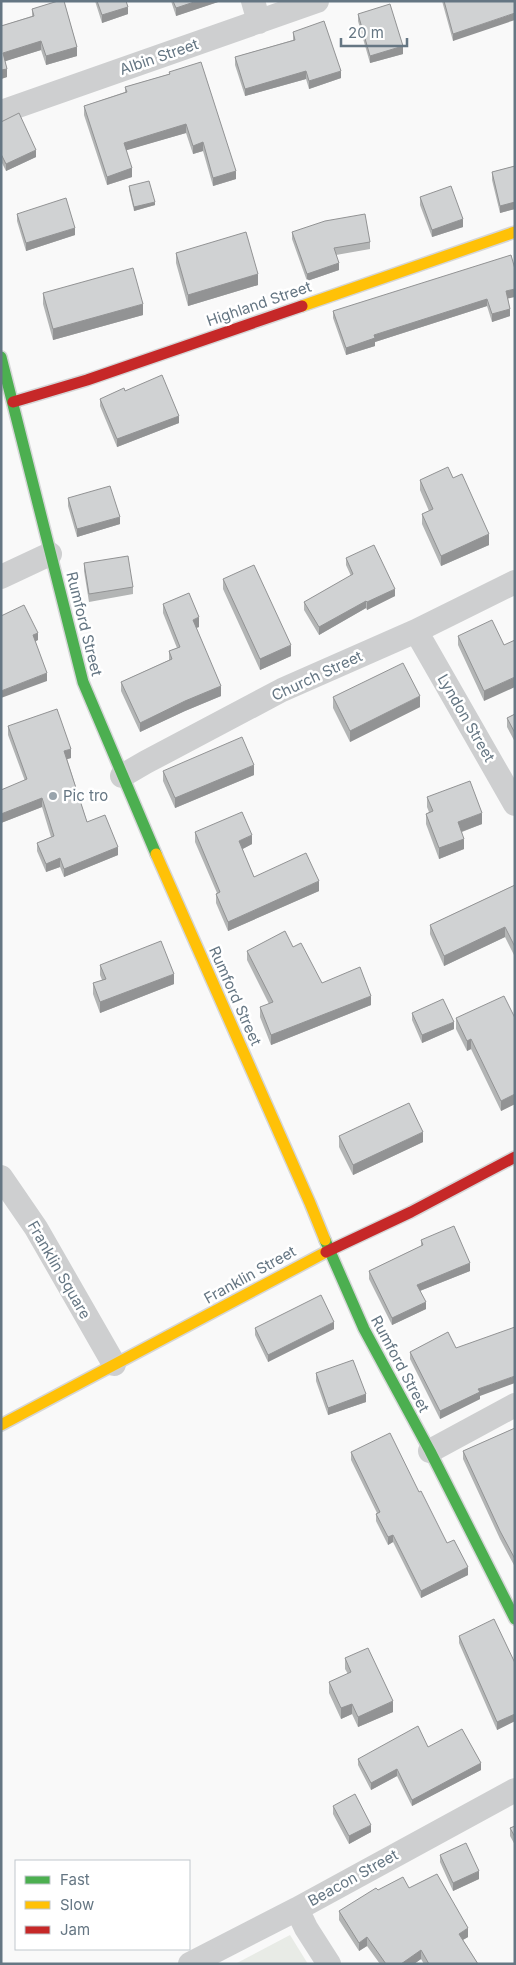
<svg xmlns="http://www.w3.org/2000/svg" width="516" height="1965" font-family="Inter,sans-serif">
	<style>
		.green { fill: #e8ebe6 }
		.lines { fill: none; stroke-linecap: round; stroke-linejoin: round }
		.fast-casing { stroke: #d5d6d7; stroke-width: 14 }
		.slow-casing { stroke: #d5d6d7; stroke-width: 14 }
		.jam-casing { stroke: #d5d6d7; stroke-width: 14 }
		.street { stroke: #cecfd0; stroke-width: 24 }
		.fast { stroke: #4caf50; stroke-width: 11 }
		.slow { stroke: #ffc107; stroke-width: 11 }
		.jam { stroke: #c62828; stroke-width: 11 }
		.wall { fill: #b3b5b5 }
		.shaded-wall { fill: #929394 }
		.building { fill: #d0d2d3; stroke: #929394 }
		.poi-dot { fill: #99a4ac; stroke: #fff; stroke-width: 2 }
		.labels { text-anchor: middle; stroke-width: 5; stroke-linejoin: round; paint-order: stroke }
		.street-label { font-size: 15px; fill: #657683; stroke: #fff }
		.poi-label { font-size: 15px; fill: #657683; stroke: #fff; text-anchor: start }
	</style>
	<rect width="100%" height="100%" fill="#f9f9f9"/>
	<path class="green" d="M290 1935 308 1964H235Z"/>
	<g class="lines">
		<g class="fast-casing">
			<path id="fast" d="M1 357 83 682 156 854
				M325 1240 364 1329 430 1451 515 1619"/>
		</g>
		<g class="slow-casing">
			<path id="slow" d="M302 306 515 232
				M156 854 310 1203 325 1240
				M1 1425 326 1252"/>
		</g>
		<g class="jam-casing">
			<path id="jam" d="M13 402 87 380 302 306
				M326 1252 411 1212 515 1157"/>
		</g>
		<path class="street" d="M253 1 259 22
			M1 112 317 1
			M1 577 50 554
			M416 631 515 804
			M122 776 146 762 282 690 416 631 515 582
			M1 1177 36 1228 114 1364
			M430 1451 515 1405
			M297 1909 306 1928 329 1964
			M190 1964 297 1909 515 1790"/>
		<use href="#fast" class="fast"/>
		<use href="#slow" class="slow"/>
		<use href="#jam" class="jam"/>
	</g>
	<path class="wall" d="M58 1H64L77 47V56L46 65 41 50 5 61 7 69V77L1 79V26L32 16V9Z
		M95 1H126L128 14 102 23Z
		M171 1H221L176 16Z
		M442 1H515L453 41Z
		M358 14 403 54 370 63 358 21Z
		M293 32 341 78 309 89 306 79 245 96 235 65V57L293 40Z
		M169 72 236 179 213 186 203 151 193 154 186 133 126 150 132 177 107 185 84 115V106L125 92V87L169 74Z
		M1 122 36 157 6 171 1 161Z
		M515 166V209L500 213 492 180V172Z
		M129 186 155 205 134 211 129 190Z
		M420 197 463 227 432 237 420 205Z
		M17 214 75 235 26 251 17 221Z
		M292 232 370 242V249L336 255 339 270 307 281 292 239Z
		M176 253 258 285 188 306 176 263Z
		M43 293 143 315 53 340 43 304Z
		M508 298 510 316 492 322 487 306 375 342V346L346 355 333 318V311Z
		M125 391 179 423 117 447 100 406V399Z
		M420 480 489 545 441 566 422 524V514L429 511 420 490Z
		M68 498 120 524 77 537 68 506Z
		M346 558 395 596 367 610 366 608 319 635 304 610V602L351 576 346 565Z
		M84 563 133 587V594L89 602 84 571Z
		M223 579 291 656 260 670 223 589Z
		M163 604 199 627 196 628 221 696 185 711 140 732 121 691V682L169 660V651L177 648 163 613Z
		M458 636 504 645 484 701 458 645Z
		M333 697 420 707 350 742 333 708Z
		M515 714V742L507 727V718Z
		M8 726 71 758 67 759 87 822 118 855 64 877 60 867 46 872 37 851V843L51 837 42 807 1 823V790L25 781 8 735Z
		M163 771 254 775 175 808 163 781Z
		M427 797 482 824 462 832 464 849 439 859 426 824V814L429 812 427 807Z
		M195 832 252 844 242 849 254 877 319 891 228 931 216 903V894L217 893 195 842Z
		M515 885V957L505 937 444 966 430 934V925Z
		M293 947 322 983 371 1005 271 1045 260 1017V1007L269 1004 247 960V951Z
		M100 965 174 984 100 1013 93 994V983L102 980 100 975Z
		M412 1013 454 1029 422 1043 412 1020Z
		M456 1018H515V1104L501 1111 471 1049 467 1051 456 1029Z
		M339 1136 423 1142 353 1175 339 1147Z
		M421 1240 470 1271 420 1291 426 1309 392 1325 369 1279V1271L421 1246Z
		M255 1328 334 1329 268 1362 255 1335Z
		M410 1352 480 1396V1399L440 1419 410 1359Z
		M316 1373 366 1402 328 1415 316 1381Z
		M515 1428V1567L500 1539 463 1459V1451Z
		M351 1452 419 1492 447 1543 468 1575 421 1598 393 1542 388 1545 376 1521V1514L377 1513 351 1460Z
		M459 1636 515 1663V1721L497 1730 459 1643Z
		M345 1658 393 1712 358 1727 352 1714 341 1719 329 1693V1682L348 1674 345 1669Z
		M428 1747 481 1770 412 1806 397 1776 371 1790 358 1765V1759Z
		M333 1806 371 1832 349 1844 333 1814Z
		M515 1826V1845L510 1836V1828Z
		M440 1855 479 1879 453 1891 440 1862Z
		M409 1888 468 1937 463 1940 478 1964H424L421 1959 414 1964H380L367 1946 359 1951 339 1920V1911L378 1890Z"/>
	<path class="shaded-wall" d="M197 1H221L176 16V8Z
		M128 7V14L102 23V15Z
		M515 13V20L453 41V34Z
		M41 41V50L3 62V53Z
		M403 46V54L370 63V56Z
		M77 47V56L46 65V56Z
		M7 69V77L1 79V70Z
		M306 71V79L245 96V89Z
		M341 71V78L309 89V81Z
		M186 124V133L124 151V143Z
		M203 142V151L193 154V146Z
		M36 150V157L6 171V164Z
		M132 168V177L107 185V177Z
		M236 171V179L213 186V178Z
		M155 202V205L134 211V207Z
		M515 202V209L500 213V206Z
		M463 219V227L432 237V230Z
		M75 228V235L26 251V243Z
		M339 263V270L307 281V274Z
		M258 274V285L188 306V295Z
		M515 289V297L506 299V291Z
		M487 299V306L375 342V346L346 355V348L374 335Z
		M143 304V315L53 340V329Z
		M510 309V316L492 322V314Z
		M179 416V423L117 447V439Z
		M120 517V524L77 537V529Z
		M489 534V545L441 566V556Z
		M395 589V596L367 610V602Z
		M366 601V608L319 635V627Z
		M199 617V627L193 629V620Z
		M38 633V640L33 643V635Z
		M291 645V656L260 670V659Z
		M47 673V681L1 698V691Z
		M515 677V687L484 701V691Z
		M221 686V696L185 711 140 732V723L185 701Z
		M420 696V707L350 742V731Z
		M71 749V758L64 760V751Z
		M254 765V775L175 808V798Z
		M42 798V807L1 823V814Z
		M482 813V824L458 833V822Z
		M252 835V844L239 851V841Z
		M464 839V849L439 859V848Z
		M118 847V855L64 877V869Z
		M60 858V867L46 872V864Z
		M319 881V891L228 931V922Z
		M505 927V937L444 966V956Z
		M174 974V984L100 1013V1002Z
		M371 996V1005L271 1045V1035Z
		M454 1022V1029L422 1043V1035Z
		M471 1039V1049L467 1051V1041Z
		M515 1094V1104L501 1111V1101Z
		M423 1132V1142L353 1175V1165Z
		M470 1263V1271L417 1292V1285Z
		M426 1302V1309L392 1325V1318Z
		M334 1322V1329L268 1362V1355Z
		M515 1376V1383L480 1396V1399L440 1419V1411L478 1389Z
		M366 1394V1402L328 1415V1408Z
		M393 1535V1542L388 1545V1537Z
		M468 1567V1575L421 1598V1591Z
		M393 1701V1712L358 1727V1717Z
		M352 1704V1714L341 1719V1708Z
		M515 1714V1721L497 1730V1722Z
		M481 1763V1770L412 1806V1800Z
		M397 1769V1776L371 1790V1783Z
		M371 1825V1832L349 1844V1836Z
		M479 1871V1879L453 1891V1883Z
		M468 1928V1937L459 1942V1934Z
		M367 1937V1946L359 1951V1943Z
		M421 1950V1959L414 1964H401Z"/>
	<path class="building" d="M58 1H64L77 47 46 56 41 41 3 53 7 69 1 70V26L34 16 32 9Z
		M97 1H126L128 7 102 15Z
		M173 1H197L176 8Z
		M444 1H515V13L453 34Z
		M390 4 403 46 370 56 358 14Z
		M324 21 341 71 309 81 306 71 245 89 235 57 295 40 293 32Z
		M201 62 236 171 213 178 203 142 193 146 186 124 124 143 132 168 107 177 84 106 127 92 125 87 170 74 169 72Z
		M19 113 36 150 6 164 1 154V122Z
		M515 166V202L500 206 492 172Z
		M149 181 155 202 134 207 129 186Z
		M451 186 463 219 432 230 420 197Z
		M66 198 75 228 26 243 17 214Z
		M365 214 370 242 334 248 339 263 307 274 292 232 325 221Z
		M246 232 258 274 188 295 176 253Z
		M511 255 515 269V289L506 291 510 309 492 314 487 299 374 335 375 338 346 348 333 311Z
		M133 268 143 304 53 329 43 293Z
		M162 375 179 416 117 439 100 399 124 388 125 391Z
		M448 467 453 478 462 474 489 534 441 556 422 514 433 509 420 480Z
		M110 486 120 517 77 529 68 498Z
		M374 545 395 589 367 602 366 601 319 627 304 602 353 574 346 558Z
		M128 556 133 587 89 594 84 563Z
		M254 565 291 645 260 659 223 579Z
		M189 593 199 617 193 620 221 686 185 701 140 723 121 682 172 659 169 651 180 647 163 604Z
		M24 605 38 633 33 635 47 673 1 691V616Z
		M492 620 504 645 515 640V677L484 691 458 636Z
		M403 663 420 696 350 731 333 697Z
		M57 709 71 749 64 751 87 822 105 815 118 847 64 869 60 858 46 864 37 843 54 836 42 798 1 814V790L27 779 8 726Z
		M515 714V733L507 718Z
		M242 737 254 765 175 798 163 771Z
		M470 781 482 813 458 822 464 839 439 848 426 814 433 811 427 797Z
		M242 812 252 835 239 841 254 877 306 853 319 881 228 922 216 894 220 892 195 832Z
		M515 885V947L505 927 444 956 430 925Z
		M285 931 293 947 301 943 322 983 360 967 371 996 271 1035 260 1007 273 1002 247 951Z
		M161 941 174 974 100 1002 93 983 106 979 100 965Z
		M504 996 515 1018V1094L501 1101 471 1039 467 1041 456 1018Z
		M443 999 454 1022 422 1035 412 1013Z
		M409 1103 423 1132 353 1165 339 1136Z
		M454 1226 470 1263 417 1285 426 1302 392 1318 369 1271 423 1245 421 1240Z
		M321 1295 334 1322 268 1355 255 1328Z
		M515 1327V1376L478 1389 480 1392 440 1411 410 1352 448 1332 456 1348Z
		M353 1360 366 1394 328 1408 316 1373Z
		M515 1428V1559L500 1531 463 1451Z
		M390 1433 419 1492 421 1491 447 1543 454 1540 468 1567 421 1591 393 1535 388 1537 376 1514 380 1512 351 1452Z
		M494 1619 515 1663V1714L497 1722 459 1636Z
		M368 1648 393 1701 358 1717 352 1704 341 1708 329 1682 351 1672 345 1658Z
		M418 1726 428 1747 462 1729 481 1763 412 1800 397 1769 371 1783 358 1759Z
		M355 1794 371 1825 349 1836 333 1806Z
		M515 1826V1837L510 1828Z
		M466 1843 479 1871 453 1883 440 1855Z
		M437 1874 468 1928 459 1934 478 1964H429L421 1950 401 1964H386L367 1937 359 1943 339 1911 376 1888 378 1890 403 1877 409 1888Z"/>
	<circle class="poi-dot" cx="53" cy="796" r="5"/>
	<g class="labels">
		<g class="street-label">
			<text transform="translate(159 57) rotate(-19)" y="5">Albin Street</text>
			<text transform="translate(259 304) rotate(-19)" y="5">Highland Street</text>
			<text transform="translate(84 624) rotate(76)" y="5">Rumford Street</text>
			<text transform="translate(317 676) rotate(-25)" y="5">Church Street</text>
			<text transform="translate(466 718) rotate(60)" y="5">Lyndon Street</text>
			<text transform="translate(235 996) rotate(66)" y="5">Rumford Street</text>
			<text transform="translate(59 1270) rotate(60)" y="5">Franklin Square</text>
			<text transform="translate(250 1275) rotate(-29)" y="5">Franklin Street</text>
			<text transform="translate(400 1364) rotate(62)" y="5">Rumford Street</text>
			<text transform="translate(353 1878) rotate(-29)" y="5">Beacon Street</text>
		</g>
		<g class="poi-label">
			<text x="63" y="801">Pic tro</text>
		</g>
	</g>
	<rect width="516" height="1965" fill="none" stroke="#657683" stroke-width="5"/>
	<rect x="15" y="1860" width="175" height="90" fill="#ffffff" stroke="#c1c8cd"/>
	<rect x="25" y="1876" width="25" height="8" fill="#4caf50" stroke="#c1c8cd"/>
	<text x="60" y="1885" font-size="15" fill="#657683">Fast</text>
	<rect x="25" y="1901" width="25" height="8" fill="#ffc107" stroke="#c1c8cd"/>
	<text x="60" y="1910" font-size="15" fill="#657683">Slow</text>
	<rect x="25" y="1926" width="25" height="8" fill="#c62828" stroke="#c1c8cd"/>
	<text x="60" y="1935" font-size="15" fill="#657683">Jam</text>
	<path d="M341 38v8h66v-8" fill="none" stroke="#657683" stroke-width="2.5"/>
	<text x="348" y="38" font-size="15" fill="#657683" stroke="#ffffff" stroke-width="4" paint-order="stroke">20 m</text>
</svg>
